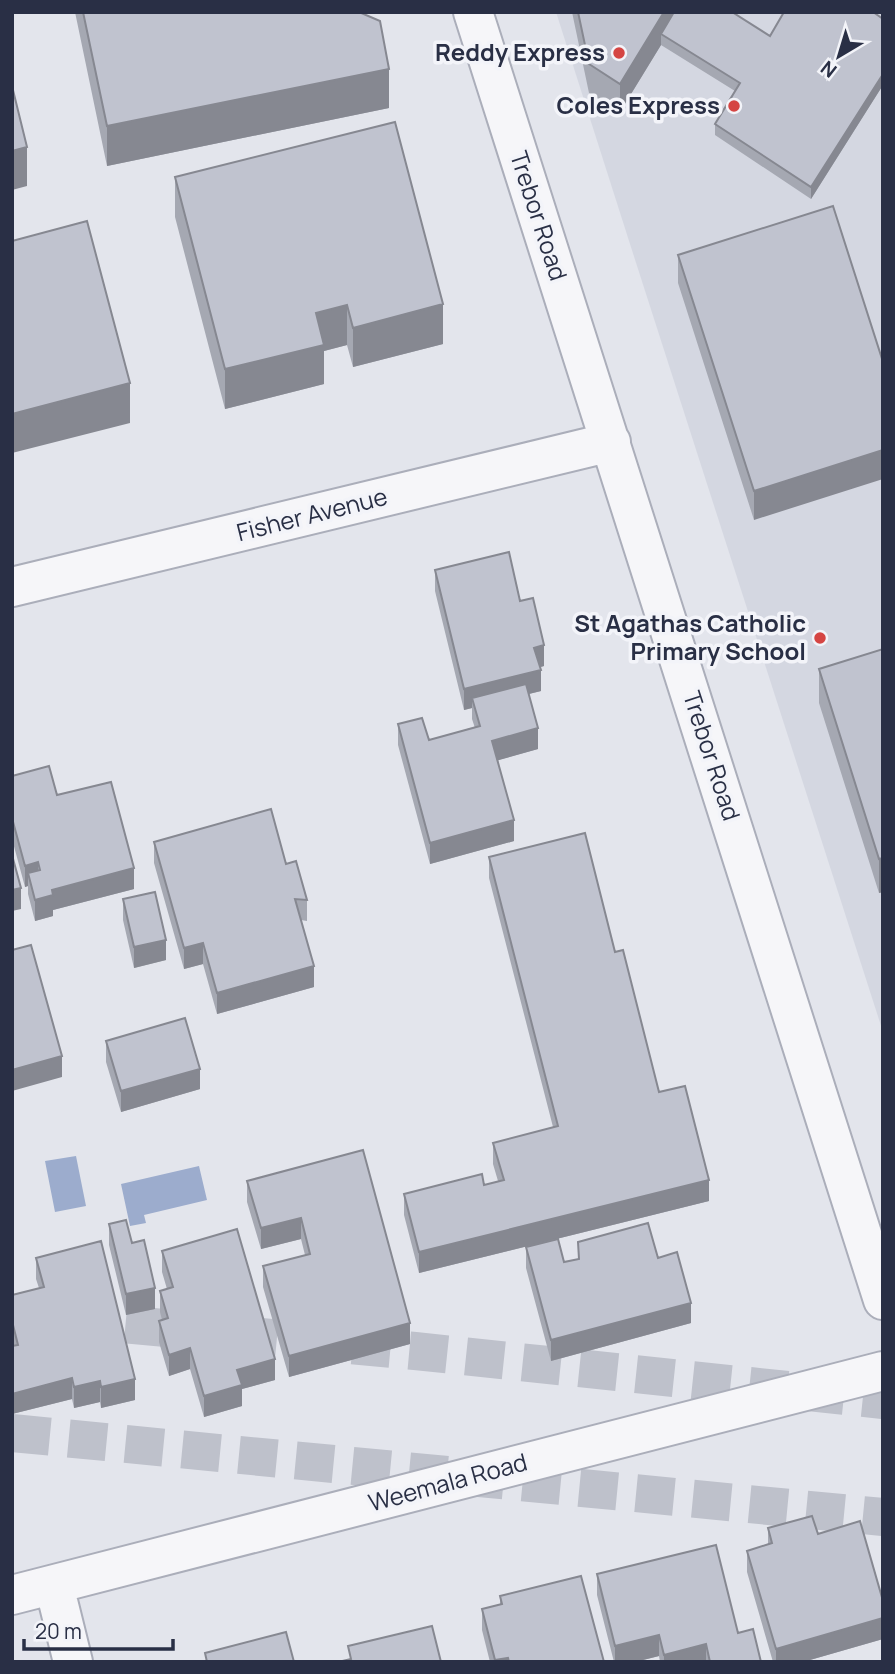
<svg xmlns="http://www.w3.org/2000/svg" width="895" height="1674" font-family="Manrope,sans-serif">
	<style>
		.built { fill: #d4d7e1 }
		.water { fill: #9caccd }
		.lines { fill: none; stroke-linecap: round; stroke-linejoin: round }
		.highway-tunnel { stroke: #bec1cb; stroke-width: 38; stroke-dasharray: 38 19; stroke-linecap: butt }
		.minor-casing { stroke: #abaeba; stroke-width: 42 }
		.minor { stroke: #f6f6f9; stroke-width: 38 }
		.wall { fill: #a5a8b2 }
		.shaded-wall { fill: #868891 }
		.building { fill: #c0c3cf; stroke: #868891; stroke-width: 2 }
		.poi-dot { fill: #d54543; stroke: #f3f4f9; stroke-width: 2.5 }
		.labels { text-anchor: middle; stroke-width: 7; stroke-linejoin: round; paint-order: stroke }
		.poi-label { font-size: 24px; font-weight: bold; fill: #292f45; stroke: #f3f4f9; text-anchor: end }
		.street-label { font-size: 24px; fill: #292f45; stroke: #f3f4f9 }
	</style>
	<rect width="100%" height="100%" fill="#e3e5ec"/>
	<path class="built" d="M556 12H883V1032L630 244Z"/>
	<path class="water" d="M76 1156 86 1206 55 1212 45 1161Z
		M199 1166 207 1200 144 1215 146 1223 130 1226 121 1184Z"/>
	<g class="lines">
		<path class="highway-tunnel" d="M12 1314 415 1351 883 1400
			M12 1433 883 1517"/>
		<g class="minor-casing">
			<path id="minor" d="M473 12 883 1300
				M12 587 611 442
				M54 1585 73 1662
				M12 1595 883 1371"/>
		</g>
		<use href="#minor" class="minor"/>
	</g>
	<path class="wall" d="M75 12H359L389 108 107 166Z
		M572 12H732L770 36 883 19V85L811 199 715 135V124L735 91 661 45 620 112 589 93Z
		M175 177 443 344 353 367 347 345 324 351V384L225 409 175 217Z
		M833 206 754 520 678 283V255Z
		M435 570 520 601 544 666 540 667 541 691 529 694 538 749 498 760 514 841 430 864 398 745V724L429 740 475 728 472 719V708L464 710 435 591Z
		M883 649V892L879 893 819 703V669Z
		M12 776 57 795 134 889 53 910V916L35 921 28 894V886L25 887 12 839Z
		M154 842 286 864 307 900V921L301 920 314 987 217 1014 203 964 184 969 154 863Z
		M489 857 615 952 659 1092 709 1201 419 1273 404 1215V1194L484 1185 498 1181 493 1164V1143L553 1127 489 878Z
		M123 899 166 960 134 968 123 920Z
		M106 1041 200 1089 121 1112 106 1062Z
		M363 1150 410 1344 289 1377 263 1287V1266L305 1255 301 1239 261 1249 247 1202V1181Z
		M109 1224 132 1243 155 1309 126 1315 109 1245Z
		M578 1242 658 1258 691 1323 551 1361 526 1268V1247L564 1262 578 1259Z
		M162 1251 275 1380 242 1389V1406L204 1417 190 1369 169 1376 159 1342V1321L162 1320 160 1312V1291L167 1289 162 1272Z
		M36 1258 135 1400 101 1408 100 1402 74 1408 72 1399 12 1414V1346H13L12 1342V1295L39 1288 36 1279Z
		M768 1528 818 1534 883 1601V1639L803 1662H773L747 1572V1551L768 1545Z
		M597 1574 738 1633 761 1662H660L659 1656 635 1662H614L597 1595Z
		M500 1596 604 1662H490L482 1630V1609L500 1604Z"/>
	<path class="shaded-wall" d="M664 12H681L661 34V45L620 112V84Z
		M389 69V108L107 166V126Z
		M883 74V85L811 199V187Z
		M27 147V186L12 190V151Z
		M443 304V344L353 367V328Z
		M347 305V345L324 351V384L225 409V369L316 313Z
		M130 383V423L12 453V414Z
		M883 450V479L754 520V491Z
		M544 645V666L534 669V648Z
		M541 670V691L475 707 472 698V708L464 710V689Z
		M538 728V749L492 762V741Z
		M514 820V841L430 864V843Z
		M883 858V892L879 893V859Z
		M38 862V883L28 873V886L25 887V866Z
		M134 868V889L53 910V916L35 921V900L52 890Z
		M21 888V909L12 911V890Z
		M166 940V960L134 968V947Z
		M203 943V964L184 969V948Z
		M314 966V987L217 1014V993Z
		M62 1056V1077L12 1091V1070Z
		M200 1069V1089L121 1112V1091Z
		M709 1180V1201L419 1273V1252Z
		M301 1218V1239L261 1249V1228Z
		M155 1288V1309L126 1315V1294Z
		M691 1303V1323L551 1361V1340Z
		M410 1323V1344L289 1377V1356Z
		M190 1348V1369L169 1376V1355Z
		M275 1359V1380L242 1389V1406L204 1417V1396L237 1370Z
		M72 1378V1399L12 1414V1394Z
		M135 1379V1400L101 1408V1387Z
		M100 1381V1402L74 1408V1387Z
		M883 1618V1639L803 1662H776V1649Z
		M659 1635V1656L635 1662H615V1646Z
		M706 1644V1662H664V1655Z
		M508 1658V1662H495V1660Z"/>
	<path class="building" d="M83 12H359L380 21 389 69 107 126Z
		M578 12H664L620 84 589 64Z
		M674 12H732L770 36 784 12H873L883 19V74L811 187 715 124 740 83 661 34Z
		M12 86 27 147 12 151Z
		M395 122 443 304 353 328 347 305 316 313 324 345 225 369 175 177Z
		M833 206 883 362V450L754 491 678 255Z
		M87 221 130 383 12 414V241Z
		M509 552 520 601 533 598 544 645 534 648 541 670 464 689 435 570Z
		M883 649V858L879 859 819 669Z
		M526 684 538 728 492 741 514 820 430 843 398 724 422 718 429 740 480 726 472 698Z
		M49 766 57 795 111 782 134 868 52 890 53 895 35 900 28 873 40 870 38 862 25 866 12 818V776Z
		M271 809 286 864 296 861 307 900 295 899 314 966 217 993 203 943 184 948 154 842Z
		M585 833 615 952 623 950 659 1092 685 1086 709 1180 419 1252 404 1194 482 1174 484 1185 504 1180 493 1143 558 1126 489 857Z
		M12 855 21 888 12 890Z
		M155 892 166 940 134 947 123 899Z
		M31 945 62 1056 12 1070V950Z
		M185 1018 200 1069 121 1091 106 1041Z
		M363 1150 410 1323 289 1356 263 1266 310 1254 301 1218 261 1228 247 1181Z
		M126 1220 132 1243 144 1240 155 1288 126 1294 109 1224Z
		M648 1223 658 1258 677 1252 691 1303 551 1340 526 1247 558 1239 564 1262 579 1259 578 1242Z
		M237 1229 275 1359 237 1370 242 1385 204 1396 190 1348 169 1355 159 1321 168 1318 160 1291 173 1287 162 1251Z
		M101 1241 135 1379 101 1387 100 1381 74 1387 72 1378 12 1394V1346L18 1345 12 1321V1295L44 1287 36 1258Z
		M812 1516 818 1534 860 1521 883 1601V1618L776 1649 747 1551 772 1543 768 1528Z
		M716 1545 738 1633 753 1629 761 1662H710L706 1644 664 1655 659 1635 615 1646 597 1574Z
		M581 1576 604 1662H509L508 1658 495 1660 482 1609 502 1604 500 1596Z
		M432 1626 441 1662H338L351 1659 348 1646Z
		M286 1632 294 1662H207L205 1653Z"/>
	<g class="poi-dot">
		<circle cx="619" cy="53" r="7"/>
		<circle cx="734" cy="106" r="7"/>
		<circle cx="820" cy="638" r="7"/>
	</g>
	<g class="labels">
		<g class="poi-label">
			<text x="605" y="61">Reddy Express</text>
			<text x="720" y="114">Coles Express</text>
			<text x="806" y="632">St Agathas Catholic<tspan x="806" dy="28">Primary School</tspan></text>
		</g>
		<g class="street-label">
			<text transform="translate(538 216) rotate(72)" y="8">Trebor Road</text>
			<text transform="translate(312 515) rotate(-14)" y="8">Fisher Avenue</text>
			<text transform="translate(711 756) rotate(72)" y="8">Trebor Road</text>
			<text transform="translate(448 1483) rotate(-15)" y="8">Weemala Road</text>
		</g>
	</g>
	<rect width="895" height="1674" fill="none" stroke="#292f45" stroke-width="28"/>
	<g transform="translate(839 56) rotate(218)" stroke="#f3f4f9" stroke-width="5" paint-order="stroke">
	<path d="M0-5L12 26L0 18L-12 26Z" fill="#292f45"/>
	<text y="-10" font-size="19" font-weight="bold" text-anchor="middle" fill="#292f45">N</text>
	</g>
	<path d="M24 1639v10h149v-10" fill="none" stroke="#292f45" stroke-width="3.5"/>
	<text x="35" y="1639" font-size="21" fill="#292f45" stroke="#f3f4f9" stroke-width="5" paint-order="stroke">20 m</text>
</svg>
